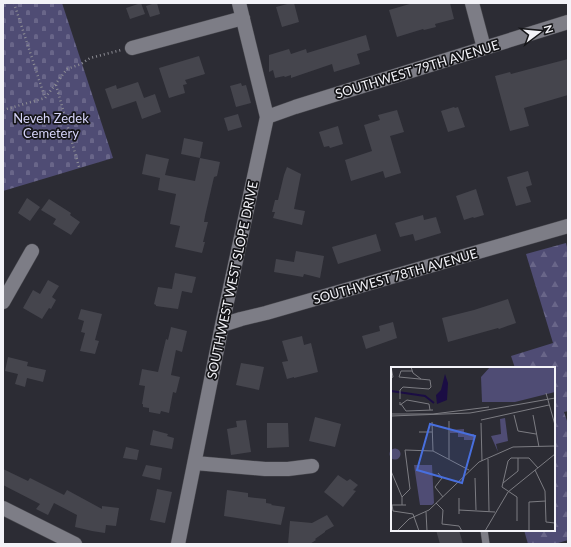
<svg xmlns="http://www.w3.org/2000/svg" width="571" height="547" font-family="Lato,sans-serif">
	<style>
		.forest { fill: url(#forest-firs) }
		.cemetery { fill: url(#cemetery-stones) }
		.building { fill: #45454d }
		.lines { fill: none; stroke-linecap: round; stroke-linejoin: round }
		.service-casing { stroke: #4a4a50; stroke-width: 8 }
		.minor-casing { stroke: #4a4a50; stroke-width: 15 }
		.path { stroke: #8d8d94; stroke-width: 2.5; stroke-dasharray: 1 3; stroke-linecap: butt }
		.service { stroke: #7d7d86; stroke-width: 7 }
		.minor { stroke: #7d7d86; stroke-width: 14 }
		.labels { text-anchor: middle; stroke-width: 3.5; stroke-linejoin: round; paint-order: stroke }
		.street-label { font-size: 13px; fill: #f3f3f8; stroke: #151518 }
		.park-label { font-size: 13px; fill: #d7d5fa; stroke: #151518 }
		.inset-river { fill: none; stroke: #1b0d44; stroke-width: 2 }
		.inset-road { fill: none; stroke: #7c7c82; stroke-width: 1 }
		.view { fill: #486fde; fill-opacity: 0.15; stroke: #486fde; stroke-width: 2 }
		.inset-edge { fill: none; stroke: #f3f3f8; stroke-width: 2 }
	</style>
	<defs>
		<pattern id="forest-firs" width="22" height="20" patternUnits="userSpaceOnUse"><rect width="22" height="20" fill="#4f4c74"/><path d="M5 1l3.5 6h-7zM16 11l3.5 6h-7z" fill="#696689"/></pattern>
		<pattern id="cemetery-stones" width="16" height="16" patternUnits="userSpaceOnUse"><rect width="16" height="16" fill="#4f4c74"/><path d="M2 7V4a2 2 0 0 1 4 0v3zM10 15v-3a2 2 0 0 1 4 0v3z" fill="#696689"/></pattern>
	</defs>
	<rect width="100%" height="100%" fill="#2c2c34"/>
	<path class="forest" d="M566 243 568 251V411L564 412 568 424V540L555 544H528L524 530H554V368H515L511 356 553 343 526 254Z"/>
	<path class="cemetery" d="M3 3H62L113 158 3 191Z"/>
	<path class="building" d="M141 3 145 14 130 19 126 8Z
		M155 3H157L160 14 150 17 146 6Z
		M291 3H294L299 22 282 27 276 7Z
		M413 3H450L454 19 435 24 436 27 424 30 423 29 397 37 389 10Z
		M366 35 370 50 357 54 360 64 334 72 332 64 291 78V75L285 77 284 76 275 78 273 70 269 72V55L289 49 291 54 306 49 307 53Z
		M199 56 205 74 185 80 187 84 183 85 185 93 169 98 159 68Z
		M568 59V95L524 108 529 126 510 131 495 76 510 72 511 74 526 70Z
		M138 82 144 98 155 94 161 112 142 119 136 101 112 109 105 89 116 85 117 89Z
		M241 83 242 86 246 85 251 103 236 107 230 86Z
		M454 107 455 108 458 107 465 127 448 132 441 111Z
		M397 110 404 132 390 136 401 173 385 178 383 171 351 181 345 160 372 151 364 125 380 120 378 115Z
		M238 114 242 127 228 131 224 118Z
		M338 126 343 144 330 148 329 146 324 147 319 132Z
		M184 138 203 142 200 158 181 154Z
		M146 154 169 159 165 175 195 181 200 158 220 162 217 176 214 177 205 216 204 222H208L203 242H205L202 253 175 247 180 226 170 224 176 194 158 190 160 178 142 174Z
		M287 167 301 174 294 209 305 211 302 225 273 218 275 212H272L275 200H278L284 175Z
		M528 171 532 185 526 187 531 202 516 206 507 177Z
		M476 189 484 215 474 218 473 217 464 220 456 196Z
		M27 198 40 207 30 221 18 213Z
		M49 199 71 213 70 215 80 222 71 235 53 224 56 219 41 210Z
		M423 215 424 220 436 217 441 233 415 241 413 234 400 237 395 223Z
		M376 234 381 251 338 264 332 247Z
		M296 251 324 256 320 278 304 274 303 277 274 272 276 259 294 262Z
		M175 273 196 277 192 293 182 291 178 309 156 306V305L154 304 158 287 172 289Z
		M48 280 59 286 52 297 56 300 51 309 49 308 42 319 23 308 33 290 40 294Z
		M508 299 516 323 499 329 498 328 448 342 442 318 474 310Z
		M81 309 102 314 95 340 99 341 95 354 80 351 85 333 81 332 84 321 78 319Z
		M393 322 397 338 366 349 362 336 380 331 379 326Z
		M171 327 187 331 182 352 176 350 171 375 180 377 176 393 173 392 169 413 161 411 160 414 149 412V408L143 407V404H142L145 386 139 385 142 369 158 372 166 339 168 340Z
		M302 336 304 345 311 343 318 372 294 378V377L287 379 282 362 288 361 282 341Z
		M8 357 28 362 27 366 46 370 43 382 27 378 25 387 15 384 18 374 5 371Z
		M241 363 264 367 259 390 236 385Z
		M315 417 341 424 335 447 309 441Z
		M246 420 251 452 231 455 227 429 237 427 236 421Z
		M267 423H288L289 447 267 448Z
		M153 430 168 434 167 436 174 438 172 449 150 445Z
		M126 447 139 450 137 460 123 458Z
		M146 465 162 468 160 480 142 476Z
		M3 469 28 481 30 478 64 495 67 490 102 509V506L119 508 116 526 106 525 105 533 92 531 75 527 77 515 54 503 48 515 36 509 40 504 3 485Z
		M338 475 347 481 350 479 358 485 353 490 356 491 343 507 324 492Z
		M157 489 172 492 165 523 150 520 155 499Z
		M227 490 248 493V497L266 499V503L272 504 271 505 285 507 281 525 224 516Z
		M327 515 334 526 325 531V532L315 539 316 540 310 544H288L290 521 312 523Z
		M436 530H459L463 544H440Z"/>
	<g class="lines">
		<g class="service-casing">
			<path id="service" d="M484 530 486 544"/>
		</g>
		<g class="minor-casing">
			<path id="minor" d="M472 3 484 48
				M132 48 243 18
				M267 117 295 107 568 22
				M3 302 32 251
				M222 325 241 319 266 313 568 226
				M195 463 265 469H288L312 466
				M3 508 75 544
				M178 544 222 325 267 117 239 3"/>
		</g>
		<path class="path" d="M14 3 45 98
			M56 85 79 167
			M3 110 45 98 67 69 81 64 90 58 121 50"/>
		<use href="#service" class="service"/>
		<use href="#minor" class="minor"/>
	</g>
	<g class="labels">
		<g class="street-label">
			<text transform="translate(417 69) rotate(-17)" y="5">SOUTHWEST 79TH AVENUE</text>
			<text transform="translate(395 276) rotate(-16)" y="5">SOUTHWEST 78TH AVENUE</text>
			<text transform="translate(232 280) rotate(-78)" y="5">SOUTHWEST WEST SLOPE DRIVE</text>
		</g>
		<g class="park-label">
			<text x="51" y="123">Neveh Zedek<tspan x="51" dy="15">Cemetery</tspan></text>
		</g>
	</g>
	<g transform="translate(391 367)">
		<rect width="164" height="164" fill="#2c2c34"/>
		<path d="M114 51 117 74 105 77 107 85 100 69 110 67 109 52ZM-1.5 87a5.5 5.5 0 1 1 11 0a5.5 5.5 0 1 1-11 0Z" fill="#4f4c74"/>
		<path d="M73 62V67H83V73H73V70H67V66H59V63Z" fill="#4f4c74"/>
		<path d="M99 0H164V25L124 35H91L90 10ZM23 98H41L43 136 41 138H29Z" fill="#4f4c74"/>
		<path d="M54 7 57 16 56 33 46 37 45 28 50 23Z" fill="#1b0d44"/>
		<path class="inset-river" d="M0 24 34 29 43 36"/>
		<path class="inset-road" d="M0 0 2 10 0 11M20 0 22 6 30 12M155 26 164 58M9 32V23L12 20 38 22 40 20 39 13 8 10 10 4H21M9 35V38L16 33 38 37 39 43M10 37 15 44 42 43M0 47H42L98 40M123 48 127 64 145 67M142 48 148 80M0 49 79 46 164 31M90 53 158 38M41 55 42 84M90 56 91 94M28 65H41M58 92V54M97 92 98 144M144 103 154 124 155 155 164 156M0 104 11 130V138M47 106 51 111 44 120 52 130M84 111 85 143M112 116 127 104V91M11 130 19 122 14 83 42 84 78 103M45 136 52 143 51 157 68 159 71 164M0 138H15M1 138 2 144 22 147 28 164M68 143 104 145M35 145 36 164M68 147V131M126 154V130L111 120 117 94 120 91H138L147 101M6 164 18 152 38 143 88 95 122 80 164 79M94 164 117 125 164 87M138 164V135L155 134"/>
		<path class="view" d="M39 57 84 69 71 116 26 103Z"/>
		<rect width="164" height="164" class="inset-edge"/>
	</g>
	<rect width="571" height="547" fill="none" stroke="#f3f3f8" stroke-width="8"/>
	<g transform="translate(539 32) rotate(74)" stroke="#151518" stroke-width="3" paint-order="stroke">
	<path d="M0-3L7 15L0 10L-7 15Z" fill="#f3f3f8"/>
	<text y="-6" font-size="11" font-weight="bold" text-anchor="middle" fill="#f3f3f8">N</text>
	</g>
</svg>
